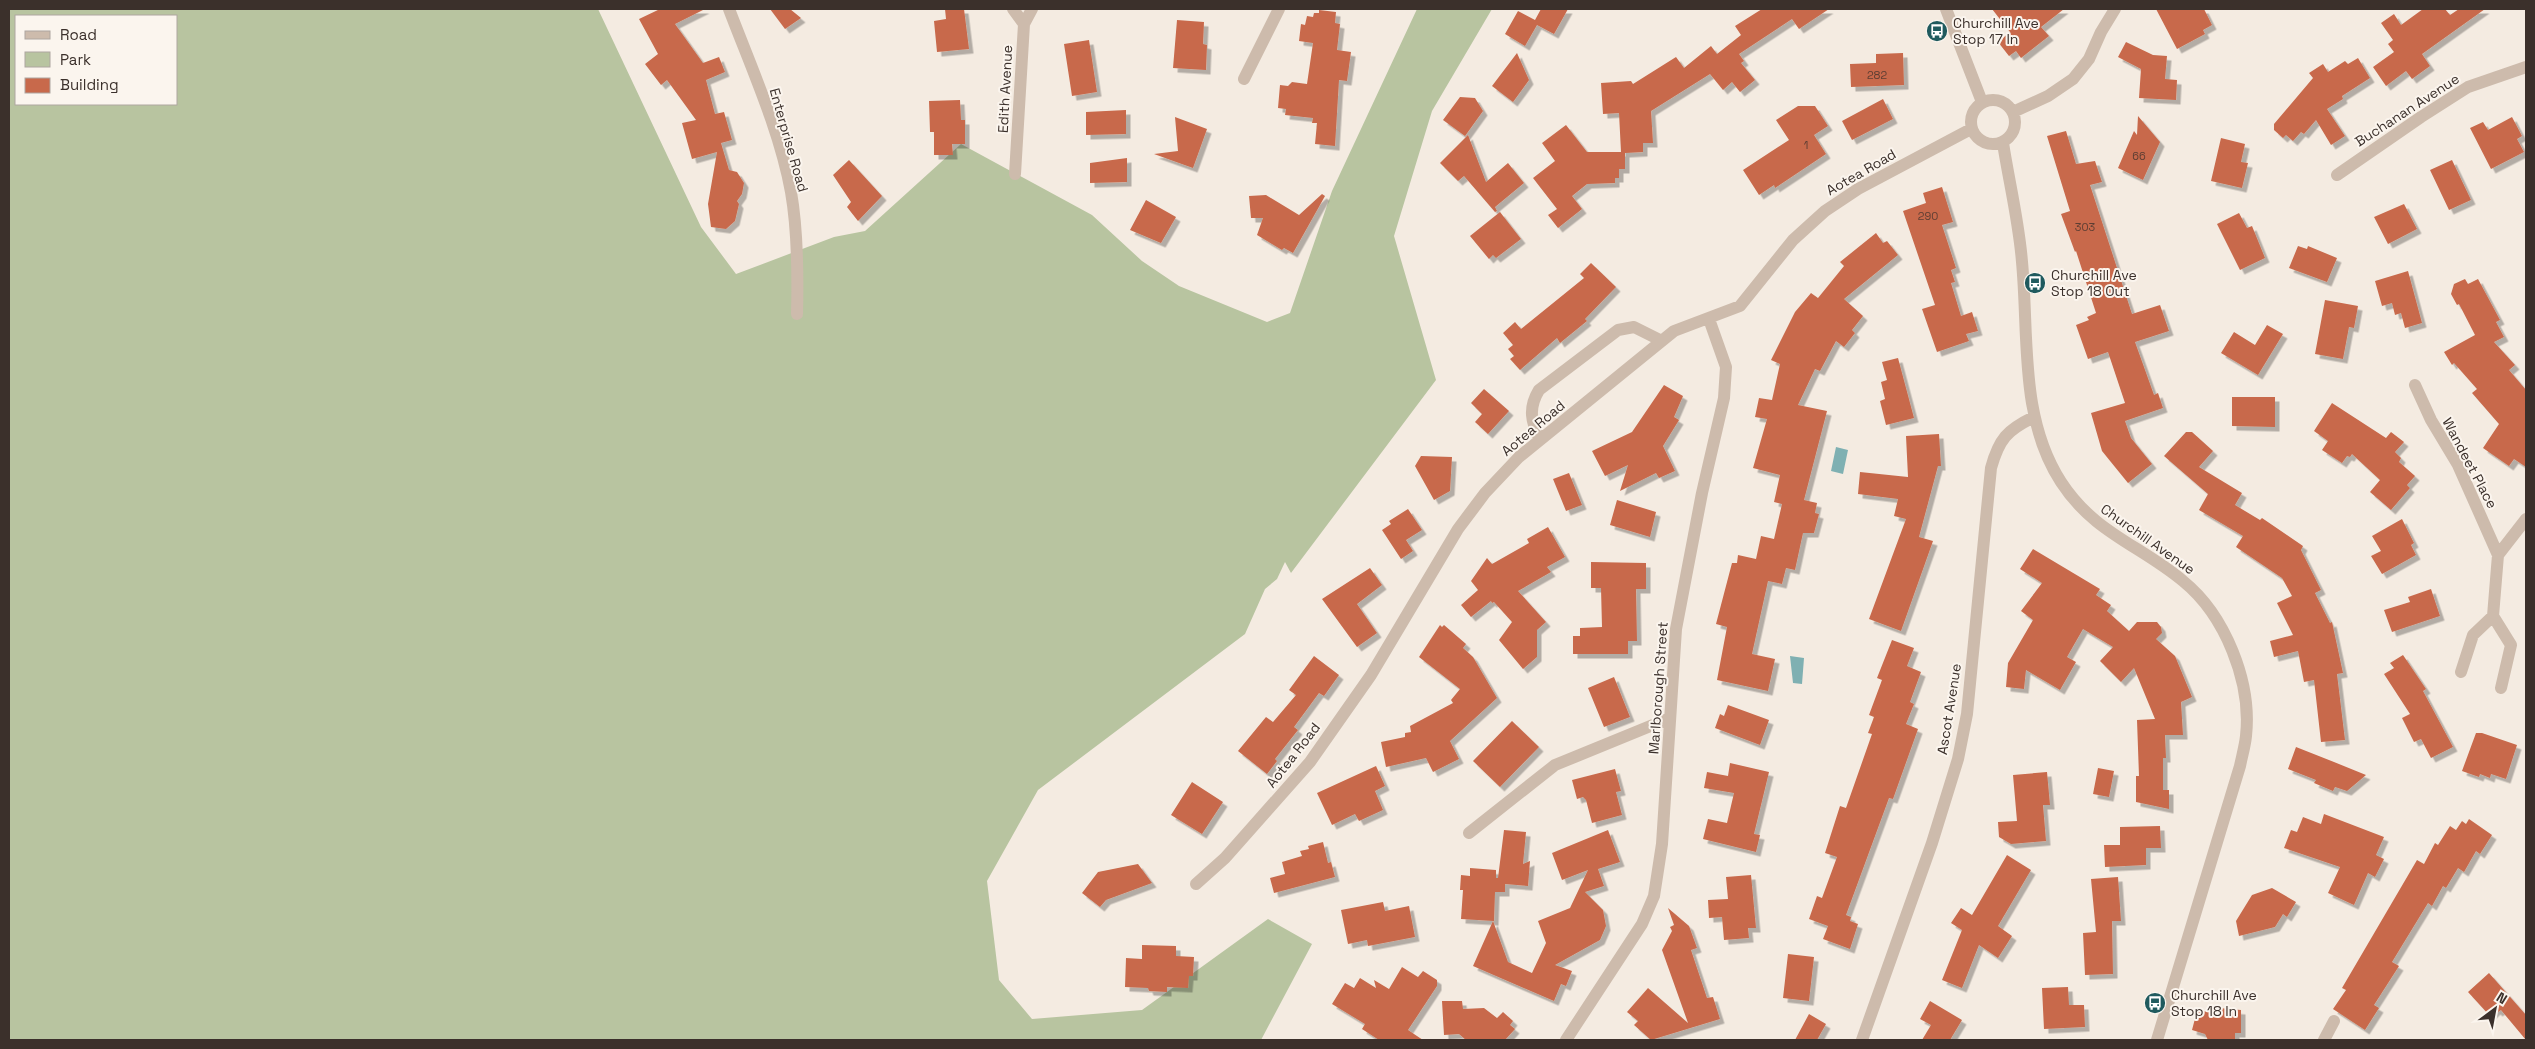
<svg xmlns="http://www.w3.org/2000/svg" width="2535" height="1049" font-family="'Space Grotesk',sans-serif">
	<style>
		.green { fill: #b8c4a0; fill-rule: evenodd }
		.water { fill: #7fb0b2 }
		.building { fill: #c8694b; filter: url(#shadow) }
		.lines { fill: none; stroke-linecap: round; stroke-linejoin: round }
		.minor { stroke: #cdbbac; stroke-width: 12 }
		.labels { text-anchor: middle; stroke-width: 4; stroke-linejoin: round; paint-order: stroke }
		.number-label { font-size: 11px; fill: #5e3e33 }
		.poi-label { font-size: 14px; fill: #3b302b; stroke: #fbf5ee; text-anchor: start }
		.street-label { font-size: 14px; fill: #3b302b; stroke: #fbf5ee }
	</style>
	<defs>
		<filter id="shadow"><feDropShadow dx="4.5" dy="4.5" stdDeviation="0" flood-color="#0004"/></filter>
	</defs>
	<rect width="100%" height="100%" fill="#f4ebe1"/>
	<path class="green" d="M9 9H598L701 227 736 274 834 237 865 231 961 144 1092 215 1142 261 1179 286 1267 322 1290 313 1332 191 1417 9H1492L1432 111 1394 236 1436 380 1291 573 1285 562 1277 579 1265 589 1245 634 1038 790 987 881 999 980 1032 1019 1142 1010 1268 919 1312 944 1261 1040H9ZM16 16H176V104H16Z"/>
	<path class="water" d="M1836 447 1848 450 1843 474 1831 471Z
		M1790 656 1804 658 1802 684 1793 683Z"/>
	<path class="building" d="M660 9H705L675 24 703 63 719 57 725 72 706 80 715 114 724 112 732 140 721 143 729 170 737 172 744 183 742 194 737 201 739 204 735 221 726 229 711 227 708 204 717 152 692 159 682 123 696 120 667 80 661 85 645 64 658 54 639 19Z
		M770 9H790L801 18 785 29Z
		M945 9H964L969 49 937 52 934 21 946 19Z
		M1541 9H1568L1554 34 1537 25 1525 46 1505 34 1518 11 1535 20Z
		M1762 9H1829L1799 29 1792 19 1739 54 1744 61 1741 63 1755 80 1740 92 1732 82 1723 90 1710 74 1651 111 1653 143H1643V152L1625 153V169H1619V178H1615V183L1587 184 1572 196 1582 209 1558 228 1548 215 1557 209 1533 178 1555 161 1542 143 1566 125 1587 152H1621L1619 113 1603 114 1601 83 1631 81 1633 84 1676 57 1684 68 1711 46 1717 54 1741 35 1735 26Z
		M1992 9H2064L2041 27 2049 36 2021 58 2016 51 2009 56 1998 42 2010 32Z
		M2156 9H2204L2212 25 2203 30 2205 34 2177 49Z
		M2423 9H2445L2450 15 2459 9H2485L2422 54 2430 66 2412 79 2406 71 2386 86 2373 67 2394 52 2388 44 2393 40 2381 23 2394 14 2401 25Z
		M1319 10 1336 12 1335 23 1340 24 1337 50 1351 52 1347 81 1339 80 1335 146 1315 144 1317 123H1312L1313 118 1285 115 1286 109 1278 108 1280 85 1288 86 1292 82 1307 84 1313 43 1299 41 1301 24 1305 25 1307 16 1313 17 1314 13H1319Z
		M1177 20 1204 22 1203 44 1207 45 1206 70 1173 68Z
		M1089 40 1097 92 1072 96 1064 44Z
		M2126 42 2153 55 2167 56 2165 79 2177 80 2176 100 2139 98 2141 69 2118 57Z
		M1517 53 1529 80 1513 102 1492 86Z
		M1903 53 1904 85 1851 87 1850 64 1876 63V54Z
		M2358 58 2370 78 2342 96 2343 99 2327 109 2345 136 2331 145 2316 120 2304 134 2301 132 2293 141 2286 135 2283 138 2274 130V124L2313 78 2309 73 2323 64 2328 72 2345 61 2348 64Z
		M1460 97 1475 98 1483 111 1465 136 1443 120Z
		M1883 99 1893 119 1852 140 1842 121Z
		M960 100 961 120H965V144H952L953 155H934V132H930L929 101Z
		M1798 106H1815L1828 126 1814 135 1826 154 1775 188 1774 185 1759 195 1743 170 1789 140 1776 120Z
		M1126 110V134L1086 135V112Z
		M2138 116 2160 142 2143 180 2118 168 2134 131 2137 135Z
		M1175 117 1207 129 1193 168 1154 154 1178 151Z
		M2512 117 2522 136 2517 139 2524 152 2491 169 2470 128 2483 122 2488 130Z
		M2066 131 2076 164 2095 161 2102 182 2090 185 2132 314 2160 305 2169 331 2135 342 2154 395 2158 393 2163 408 2125 421 2131 438 2152 464 2128 483 2102 451 2091 413 2125 403 2108 352 2088 359 2076 325 2089 320 2087 317 2096 313 2076 251 2075 252 2061 214 2070 211 2047 136Z
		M1468 135 1486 182 1508 163 1524 183 1495 207 1497 211 1495 212 1464 176 1458 181 1440 163Z
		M2221 138 2245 144 2241 162 2248 163 2242 188 2211 181Z
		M1127 158V182L1090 183V163Z
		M849 160 882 196 858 221 847 207 851 202 833 175Z
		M2452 160 2471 200 2449 210 2430 170Z
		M1942 187 1953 222 1942 225 1956 268 1951 270 1955 282 1951 283 1961 316 1972 312 1978 331 1966 334 1969 341 1937 352 1922 309 1935 305 1903 211 1926 203 1923 193Z
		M1322 194 1325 196 1293 253 1284 248 1282 250 1257 235 1263 218H1251L1249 196 1266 195 1299 215Z
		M1146 200 1176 217 1161 243 1130 230Z
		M2404 204 2417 229 2388 244 2374 217Z
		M1500 212 1521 239 1496 258 1493 255 1489 259 1470 236Z
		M2239 213 2247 228 2252 226 2265 258 2240 270 2217 224Z
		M1876 233 1883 243 1887 241 1898 255 1844 299 1863 316 1852 330 1855 333 1844 347 1836 341 1820 371 1815 369 1798 405 1827 411 1804 500 1817 503 1815 513 1819 514 1814 533H1803L1795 570 1786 568 1782 584 1768 581 1752 654 1775 659 1768 691 1717 680 1727 627 1716 624 1732 563H1737L1738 555 1756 559 1761 536 1774 539 1782 504 1774 502 1780 475 1753 468 1767 419 1755 417 1759 398 1772 400 1780 364 1771 360 1795 312 1811 293 1818 298 1844 266 1840 262Z
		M2298 246 2307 249 2308 246 2337 258 2327 282 2289 268Z
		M1591 263 1616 287 1585 319 1587 321 1560 343 1557 338 1520 370 1510 359 1514 356 1508 349 1513 345 1503 333 1515 322 1521 329 1584 278 1580 274Z
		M2408 271 2422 323 2405 328 2401 313 2395 315 2392 303 2382 306 2375 281Z
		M2465 279 2468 284 2478 279 2500 320 2496 322 2504 337 2494 342 2515 365 2509 370 2526 390V467L2514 459 2509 466 2483 448 2499 424 2472 393 2477 389 2454 363 2452 365 2444 352 2475 335 2459 304 2457 305 2451 294 2454 284Z
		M2325 300 2358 306 2354 328 2349 327 2343 359 2315 354Z
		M2267 325 2283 334 2258 375 2221 353 2234 332 2255 345Z
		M1898 358 1914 418 1886 425 1880 401 1885 399 1881 382 1887 380 1882 362Z
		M1664 385 1683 396 1674 417 1679 420 1663 446 1675 471 1659 478 1656 473 1620 491 1628 465 1605 476 1592 451 1632 432Z
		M1484 389 1509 411 1488 434 1475 422 1482 414 1471 403Z
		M2232 397H2275V427L2232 426Z
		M2332 403 2386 438 2391 432 2404 442 2395 452 2401 458 2399 462 2415 476 2407 485 2410 488 2391 510 2370 492 2380 480 2352 454 2350 457 2347 456 2342 463 2322 450 2328 441 2314 431Z
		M2186 432H2192L2213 451 2199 467 2242 493 2235 505 2260 520 2262 518 2303 546 2301 550 2321 590 2315 593 2330 623 2332 622 2343 673 2337 674 2345 740 2321 742 2314 680 2304 682 2298 651 2274 657 2270 641 2293 635 2277 603 2292 596 2282 578 2236 547 2243 536 2199 510 2208 494 2164 456Z
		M1939 434 1941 466H1938L1919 537 1933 541 1901 631 1869 619 1906 519 1894 516 1898 499 1858 494 1860 472 1908 477 1906 436Z
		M1421 456 1452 457 1450 491 1434 500 1415 466Z
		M1569 473 1582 505 1566 511 1553 479Z
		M1617 500 1656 512 1650 537 1610 525Z
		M1408 509 1422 530 1406 540 1413 551 1401 559 1382 530 1391 524 1389 521Z
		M2402 519 2414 543 2411 545 2416 555 2382 574 2371 556 2381 551 2372 536Z
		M1548 527 1565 557 1547 567 1551 572 1518 591 1546 622 1537 630V657L1523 669 1499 640 1512 622 1494 602 1492 603 1491 601 1471 617 1461 605 1478 590 1471 581 1487 558 1492 564 1529 543 1527 539Z
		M2033 549 2100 589 2096 595 2111 605 2107 611 2129 631 2137 622H2157L2161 627 2162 633 2156 639 2175 656 2192 697 2181 702 2183 735H2165L2166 758H2163V790H2169V809L2136 802V776H2139L2137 720 2155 719 2134 668 2121 682 2100 661 2113 647 2083 629 2067 657 2076 662 2060 690 2026 670 2024 689 2006 687 2008 663 2033 620 2021 611 2042 583 2020 569Z
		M1591 562 1646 563V589H1636L1637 641H1628V654H1573V636H1580V628L1602 627 1601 588H1591Z
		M1370 568 1382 585 1357 604 1377 633 1357 647 1322 599Z
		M2431 589 2440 616 2392 632 2384 610 2410 602 2408 597Z
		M1440 625 1442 627 1444 625 1466 644 1463 648 1473 657 1497 698 1450 741 1459 759 1433 772 1426 758 1386 767 1381 742 1405 737V733L1411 732 1410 726 1453 703 1451 700 1460 689 1419 657Z
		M1892 640 1914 648 1907 666 1921 672 1910 702 1914 704 1906 724 1918 729 1893 799 1889 798 1846 915 1851 917 1850 921 1858 924 1850 949 1823 939 1828 926 1809 919 1817 896 1822 898 1837 857 1825 853 1840 806 1846 808 1872 734 1868 733 1874 717 1869 715 1882 680 1877 678Z
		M2403 655 2426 689 2423 691 2453 747 2431 758 2421 739 2414 742 2402 718 2410 714 2384 674 2394 668 2390 663Z
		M1314 656 1339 675 1324 696 1319 693 1294 727 1298 730 1275 759 1277 761 1267 774 1238 751 1266 717 1273 722 1296 695 1289 690Z
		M1614 677 1630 717 1604 727 1588 688Z
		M1728 705 1769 720 1760 745 1715 728 1720 714 1724 716Z
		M1512 721 1539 747 1500 787 1473 761Z
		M2476 733H2482L2517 745 2506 779 2491 774 2490 778 2480 774 2479 777 2462 771Z
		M2296 747 2334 762 2366 775 2347 791 2335 787 2333 791 2314 783 2316 780 2288 769Z
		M1730 763 1769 772 1754 834 1760 835 1756 852 1703 839 1708 819 1727 823 1734 793 1704 788 1707 772 1728 776Z
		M1376 766 1385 786 1375 791 1383 810 1359 821 1355 814 1332 825 1317 793Z
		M2098 768 2114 771 2109 797 2093 794Z
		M1615 769 1621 791 1616 792 1622 815 1592 823 1586 800 1583 797 1577 799 1572 780Z
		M2047 772 2050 805H2043L2046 841 2011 844 1999 837 1998 822 2017 821 2013 775Z
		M1192 782 1223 802 1202 834 1171 815Z
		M2324 814 2384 837 2376 855 2384 859 2375 877 2368 873 2354 905 2328 893 2340 867 2284 848 2291 830 2297 832 2303 817 2321 824Z
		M2469 819 2492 835 2480 854 2476 851 2464 872 2458 868 2446 888 2443 886 2432 906 2428 903 2392 962 2399 966 2374 1005 2379 1008 2365 1030 2333 1009 2346 990 2342 988 2417 860 2424 864 2435 843 2438 845 2450 826 2456 830 2462 821 2466 824Z
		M2160 826 2161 848H2146V865L2105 867 2104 845H2120V827Z
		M1504 830 1526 832 1523 864 1530 861 1528 886 1505 884V892H1495L1494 921 1461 919 1463 890H1460L1461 875 1470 876V868L1496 870V878H1498Z
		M1608 830 1620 862 1598 869 1604 886 1585 892 1603 910 1606 926 1600 940 1555 965 1572 971 1566 986 1561 984 1554 1001 1473 966 1493 921 1508 962 1532 973 1546 943 1538 921 1570 908 1588 870 1562 880 1552 853Z
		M1323 842 1328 863 1331 862 1335 877 1274 893 1270 878 1285 874 1282 862 1302 856 1300 851 1309 849 1308 846Z
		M2007 855 2031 870 1998 926 2012 936 1998 958 1979 945 1962 988 1942 980 1962 930 1951 923 1961 908 1972 915Z
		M1138 864 1152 883 1106 900 1100 907 1082 893 1098 872Z
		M1751 875 1756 928H1748L1749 938 1724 940 1722 917 1709 918 1708 900 1728 899 1726 877Z
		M2118 877 2121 921H2112L2113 974 2085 975 2083 933 2096 932 2091 879Z
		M2272 888 2296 902 2287 917 2283 914 2275 927 2239 936 2236 921 2252 895Z
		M1383 902 1385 911 1409 906 1415 937 1368 946 1367 940 1348 944 1341 910Z
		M1668 908 1689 926 1697 948 1691 950 1707 998 1713 997 1720 1019 1651 1040 1634 1025 1638 1021 1627 1012 1648 988 1688 1023 1662 950 1672 931 1670 927 1674 925Z
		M1142 945 1176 946V956L1194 957 1193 976H1189L1188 988 1167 987V992L1149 991 1148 988 1125 987 1126 958 1142 959Z
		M1788 954 1814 957 1809 1001 1783 998Z
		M1402 967 1418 977 1423 971 1437 980V986L1408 1030 1423 1040H1379L1362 1029 1365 1024 1332 1004 1345 983 1354 988 1360 978 1376 988 1374 980 1389 989Z
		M2489 973 2526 1015V1040L2501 1010 2498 1012 2496 1010 2490 1016 2468 992Z
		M2068 987 2069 1005H2084L2085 1027 2044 1029 2042 988Z
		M1442 1001H1462L1463 1009 1484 1008 1497 1018 1503 1012 1513 1021 1510 1025 1515 1029 1505 1040H1466L1459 1034 1444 1035Z
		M1930 1001 1962 1020 1950 1040H1922L1931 1025 1920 1019Z
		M2219 1008 2241 1010V1033H2235V1040H2208L2205 1034 2192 1030 2197 1011 2219 1012Z
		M1809 1014 1826 1024 1817 1040H1795Z"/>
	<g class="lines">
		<path class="minor" d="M729 9C751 67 780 131 791 192 798 232 798 274 797 314
			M1013 9 1024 24
			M1946 9 1982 102
			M1244 79 1279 9
			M1971 122a22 22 0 1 1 44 0a22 22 0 1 1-44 0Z
			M2013 112 2048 96 2073 79 2089 59 2101 32 2115 9
			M2003 143C2009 182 2019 222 2022 262 2029 336 2019 417 2061 482 2094 533 2140 545 2183 581 2225 615 2252 682 2246 736 2245 746 2242 756 2240 766L2157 1040
			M1015 174 1024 24 1032 9
			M2337 175 2421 117 2468 87 2526 67
			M2415 385 2431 420 2458 465 2498 555 2493 616 2473 635 2461 672
			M1540 440C1531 422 1528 408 1539 390L1618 330 1634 327 1662 341
			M2498 555 2526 519
			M2493 616 2511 645 2501 688
			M1469 833 1555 765 1670 718
			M1196 884 1225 858 1310 762 1371 675 1458 529 1485 493 1519 457 1674 331 1740 306 1793 240 1825 211 1858 189 1971 129
			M1566 1040 1642 924 1654 896 1662 844 1676 629 1702 493 1724 398 1726 367 1709 319
			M1862 1040 1932 843 1958 759 1967 714 1991 468C1999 439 2007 430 2034 417
			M2324 1040 2334 1021"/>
	</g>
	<defs>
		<g id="bus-disc" transform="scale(1.125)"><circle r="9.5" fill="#1f5a5e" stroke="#fbf5ee"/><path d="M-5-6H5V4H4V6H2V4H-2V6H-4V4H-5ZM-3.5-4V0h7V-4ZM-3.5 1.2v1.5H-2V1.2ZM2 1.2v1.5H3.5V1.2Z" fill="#fff"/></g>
	</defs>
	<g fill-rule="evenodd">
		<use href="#bus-disc" x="1937" y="31"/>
		<use href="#bus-disc" x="2035" y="283"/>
		<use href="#bus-disc" x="2155" y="1003"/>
	</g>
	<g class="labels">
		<g class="number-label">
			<text x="1877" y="79">282</text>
			<text x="1806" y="149">1</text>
			<text x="2139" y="160">66</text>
			<text x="1928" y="220">290</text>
			<text x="2085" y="231">303</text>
		</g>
		<g class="poi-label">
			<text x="1953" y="28">Churchill Ave<tspan x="1953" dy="16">Stop 17 In</tspan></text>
			<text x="2051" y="280">Churchill Ave<tspan x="2051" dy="16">Stop 18 Out</tspan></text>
			<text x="2171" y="1000">Churchill Ave<tspan x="2171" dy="16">Stop 18 In</tspan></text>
		</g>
		<g class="street-label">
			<text transform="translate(1005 89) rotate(-87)" y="5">Edith Avenue</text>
			<text transform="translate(2407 110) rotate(-33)" y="5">Buchanan Avenue</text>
			<text transform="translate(789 140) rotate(74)" y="5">Enterprise Road</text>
			<text transform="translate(1861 172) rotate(-30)" y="5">Aotea Road</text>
			<text transform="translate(1533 428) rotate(-40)" y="5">Aotea Road</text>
			<text transform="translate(2470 463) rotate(62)" y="5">Wandeet Place</text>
			<text transform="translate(2148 539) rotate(35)" y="5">Churchill Avenue</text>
			<text transform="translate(1658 688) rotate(-86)" y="5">Marlborough Street</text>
			<text transform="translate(1949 709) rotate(-81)" y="5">Ascot Avenue</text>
			<text transform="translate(1293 755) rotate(-52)" y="5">Aotea Road</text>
		</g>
	</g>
	<rect width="2535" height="1049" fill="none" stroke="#3b302b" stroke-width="20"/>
	<rect x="15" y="15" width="162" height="90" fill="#fbf5ee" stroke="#aea6a0"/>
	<rect x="25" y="31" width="25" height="8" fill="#cdbbac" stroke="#aea6a0"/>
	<text x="60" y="40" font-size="15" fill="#3b302b">Road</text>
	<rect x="25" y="52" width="25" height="15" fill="#b8c4a0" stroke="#aea6a0"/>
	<text x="60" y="65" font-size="15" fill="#3b302b">Park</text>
	<rect x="25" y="78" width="25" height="15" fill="#c8694b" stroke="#aea6a0"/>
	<text x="60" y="90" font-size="15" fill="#3b302b">Building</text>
	<g transform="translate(2495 1009) rotate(32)" stroke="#fbf5ee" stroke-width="4" paint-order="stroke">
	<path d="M0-4L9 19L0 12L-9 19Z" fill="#3b302b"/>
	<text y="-8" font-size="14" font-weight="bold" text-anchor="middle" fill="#3b302b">N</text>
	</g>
</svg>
